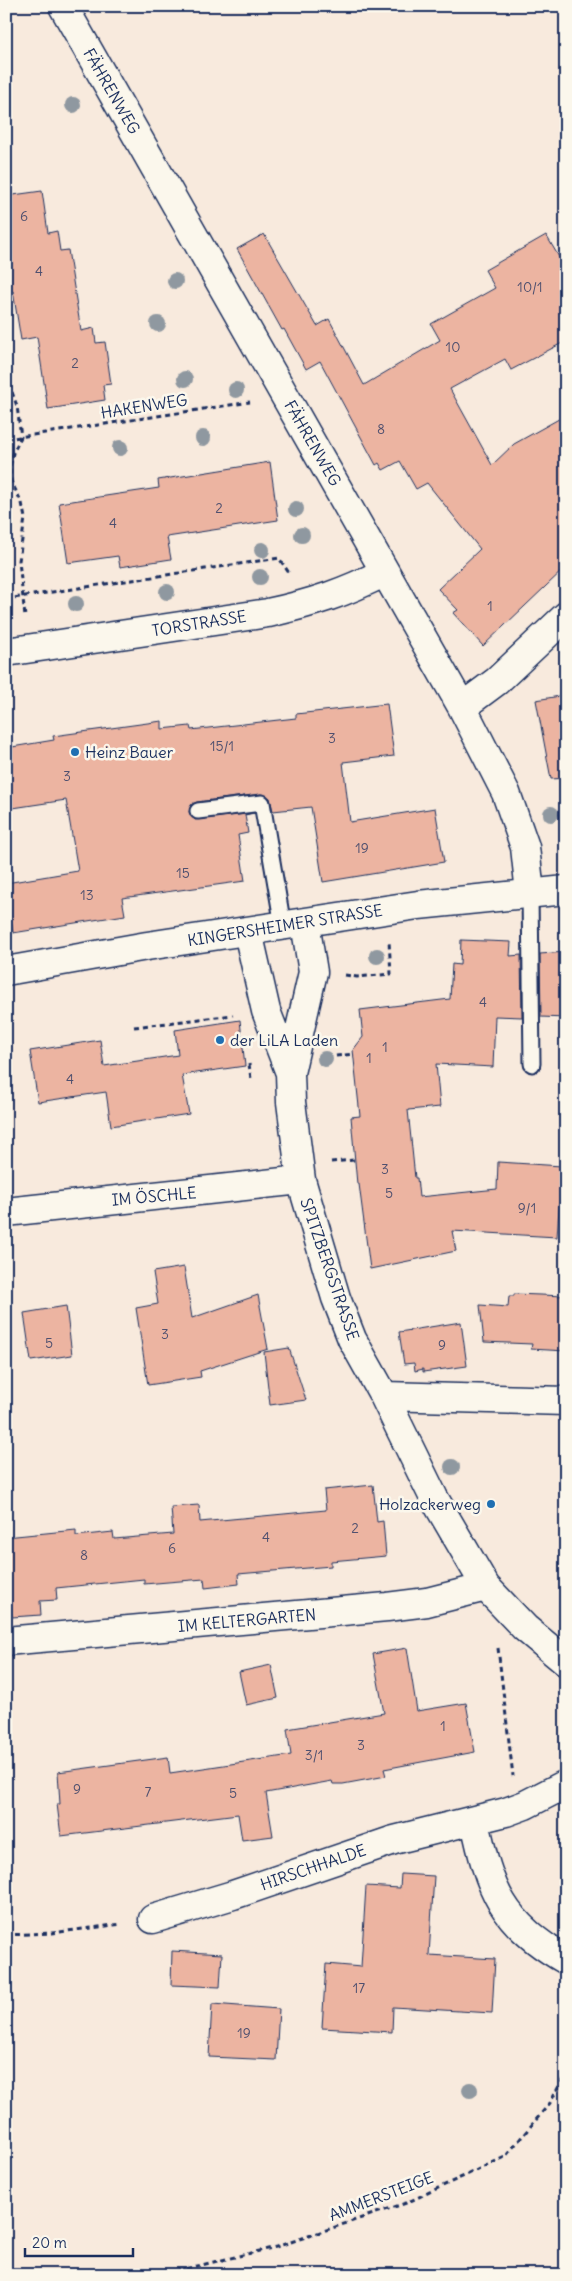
<svg xmlns="http://www.w3.org/2000/svg" width="572" height="2281" font-family="Delius,sans-serif">
	<style>
		.building { fill: #ecb4a1; stroke: #1b2f5e }
		.lines { fill: none; stroke-linecap: round; stroke-linejoin: round }
		.lane-casing { stroke: #1b2f5e; stroke-width: 19 }
		.street-casing { stroke: #1b2f5e; stroke-width: 31 }
		.secondary-casing { stroke: #1b2f5e; stroke-width: 31 }
		.path { stroke: #1b2f5e; stroke-width: 3; stroke-dasharray: 5 4; stroke-linecap: butt }
		.lane { stroke: #fbf7ec; stroke-width: 15 }
		.street { stroke: #fbf7ec; stroke-width: 28 }
		.secondary { stroke: #fbf7ec; stroke-width: 28 }
		.tree { fill: #8f98a0 }
		.poi-dot { fill: #1f6fb2; stroke: #fbf7ec; stroke-width: 2 }
		.labels { text-anchor: middle; stroke-width: 5; stroke-linejoin: round; paint-order: stroke }
		.number-label { font-size: 14px; fill: #4f506f }
		.street-label { font-size: 16px; fill: #1b2f5e; stroke: #fbf7ec }
		.poi-label { font-size: 16px; fill: #1b2f5e; stroke: #fbf7ec; text-anchor: start }
	</style>
	<rect width="100%" height="100%" fill="#f8eadd"/>
	<filter id="ink" filterUnits="userSpaceOnUse"><feTurbulence type="fractalNoise" baseFrequency=".02" numOctaves="2"/><feDisplacementMap in="SourceGraphic" scale="10" xChannelSelector="R" yChannelSelector="G"/><feConvolveMatrix kernelMatrix="1 2 1 2 8 2 1 2 1" color-interpolation-filters="sRGB"/></filter>
	<g filter="url(#ink)">
		<path class="building" d="M42 191 48 233 57 231 60 251 68 250 81 331 94 328 96 343 105 342 111 384 103 385 105 400 48 409 37 337 21 340 13 291 6 292V196Z
			M264 234 317 326 329 319 364 385 440 340 431 324 495 288 485 270 546 235 566 269V341L511 370 505 359 450 389 492 465 514 444 566 415V567L483 646 453 613 458 610 438 589 480 549 427 483 416 489 400 461 383 470 379 463 376 465 320 361 306 369 284 329 282 330 237 249Z
			M270 462 278 520 167 537 171 559 120 567 118 556 68 563 59 503 159 488 158 480Z
			M566 695V778L551 779 536 700Z
			M387 704 394 756 343 762 350 822 435 808 444 862 323 882 311 807 273 811 270 798 261 794 197 802 192 804 189 812 195 820 254 813 245 815 248 833 238 835 245 881 122 898 125 915 13 933 6 883 78 871 66 800 6 809V748L54 740 53 736 162 721V729L190 726 191 730 296 718V714Z
			M461 940 511 942 510 956 521 955 522 1017 495 1016 493 1067 436 1064 440 1107 408 1110 415 1178H417L419 1197 497 1189 498 1162 562 1166 557 1237 452 1231 456 1251 370 1269 359 1184H357L351 1117 360 1116 353 1050 363 1037 360 1010 450 999 452 964 460 965Z
			M566 952V1018L541 1017 540 954Z
			M240 1020 245 1066 182 1075 189 1114 111 1126 106 1092 38 1102 30 1051 100 1040 104 1066 178 1055 175 1030Z
			M184 1267 192 1318 258 1295 268 1349 200 1371 201 1377 148 1385 136 1308 158 1304 153 1272Z
			M514 1294 566 1296V1351L531 1349 532 1344 484 1342 480 1305 508 1307 509 1296H514Z
			M66 1306 72 1355 31 1361 24 1313Z
			M461 1322 467 1366 423 1372V1369L415 1371 414 1363 404 1364 399 1332Z
			M289 1348 306 1400 270 1405 264 1352Z
			M373 1485 377 1522 383 1521 386 1556 331 1561V1566L238 1574 239 1584 205 1588 204 1579 144 1584V1579L56 1588 57 1600 40 1601 41 1615 12 1617 8 1587H6V1537L76 1530V1536L113 1532 114 1539 173 1534 171 1507 199 1505 200 1522 326 1510 324 1490Z
			M407 1648 417 1711 466 1703 475 1752 384 1769 386 1776 343 1784H333L332 1781 266 1793 273 1836 242 1840 238 1814 61 1836 57 1804H60L58 1772 168 1757 170 1773 291 1755 287 1729 384 1713 373 1654Z
			M271 1665 278 1698 246 1705 239 1672Z
			M401 1874 434 1876 429 1955 495 1959 492 2013 393 2007 392 2032 322 2028 326 1964 361 1967 366 1886 400 1888Z
			M172 1951 222 1954 220 1987 171 1985Z
			M212 2004 279 2009 276 2060 209 2057Z"/>
		<g class="lines">
			<g class="lane-casing">
				<path id="lane" d="M198 811 262 803 283 926
					M530 893 532 1064"/>
			</g>
			<g class="street-casing">
				<path id="street" d="M63 6 462 707 506 793 525 847 530 893
					M6 652 268 613C313 603 344 593 385 572
					M462 707 497 681 566 616
					M305 923 313 972 290 1073 291 1102 301 1180 336 1298 352 1339 384 1396 434 1498 486 1587 525 1628 566 1662
					M248 932 266 1011 290 1073
					M6 1212 301 1180
					M384 1396 566 1401
					M6 1641 387 1607 427 1602 486 1587
					M475 1821C489 1889 502 1924 566 1960
					M153 1919 233 1895 394 1840 506 1812 525 1805 566 1784"/>
			</g>
			<g class="secondary-casing">
				<path id="secondary" d="M6 971 147 946 418 905 566 890"/>
			</g>
			<path class="path" d="M6 375 17 406 21 437 13 453 10 467 11 481 22 503 25 518 19 561 25 617
				M6 439 250 402
				M6 599 279 558 289 573
				M345 975 357 977 391 974 389 941
				M134 1027 233 1015
				M327 1057 354 1054
				M249 1064 251 1079
				M331 1162 355 1160
				M498 1648 513 1776
				M6 1935 52 1933 122 1924
				M160 2275 276 2247 406 2203 505 2157 550 2103 566 2073"/>
			<use href="#lane" class="lane"/>
			<use href="#street" class="street"/>
			<use href="#secondary" class="secondary"/>
		</g>
		<g class="tree">
			<circle cx="73" cy="105" r="8"/>
			<circle cx="175" cy="281" r="8"/>
			<circle cx="158" cy="324" r="8"/>
			<circle cx="185" cy="379" r="8"/>
			<circle cx="236" cy="390" r="8"/>
			<circle cx="203" cy="438" r="8"/>
			<circle cx="120" cy="448" r="8"/>
			<circle cx="296" cy="509" r="8"/>
			<circle cx="302" cy="535" r="8"/>
			<circle cx="262" cy="550" r="8"/>
			<circle cx="260" cy="577" r="8"/>
			<circle cx="167" cy="592" r="8"/>
			<circle cx="76" cy="604" r="8"/>
			<circle cx="551" cy="814" r="8"/>
			<circle cx="377" cy="956" r="8"/>
			<circle cx="325" cy="1059" r="8"/>
			<circle cx="452" cy="1467" r="8"/>
			<circle cx="470" cy="2090" r="8"/>
		</g>
	</g>
	<g class="poi-dot">
		<circle cx="75" cy="752" r="5"/>
		<circle cx="220" cy="1040" r="5"/>
		<circle cx="491" cy="1504" r="5"/>
	</g>
	<g class="labels">
		<g class="number-label">
			<text x="24" y="221">6</text>
			<text x="39" y="276">4</text>
			<text x="530" y="292">10/1</text>
			<text x="453" y="352">10</text>
			<text x="75" y="368">2</text>
			<text x="381" y="434">8</text>
			<text x="219" y="513">2</text>
			<text x="113" y="528">4</text>
			<text x="490" y="611">1</text>
			<text x="332" y="743">3</text>
			<text x="222" y="751">15/1</text>
			<text x="67" y="781">3</text>
			<text x="362" y="853">19</text>
			<text x="183" y="878">15</text>
			<text x="87" y="900">13</text>
			<text x="483" y="1007">4</text>
			<text x="385" y="1052">1</text>
			<text x="369" y="1063">1</text>
			<text x="70" y="1084">4</text>
			<text x="385" y="1174">3</text>
			<text x="389" y="1198">5</text>
			<text x="527" y="1213">9/1</text>
			<text x="165" y="1339">3</text>
			<text x="49" y="1348">5</text>
			<text x="442" y="1350">9</text>
			<text x="355" y="1533">2</text>
			<text x="266" y="1542">4</text>
			<text x="172" y="1553">6</text>
			<text x="84" y="1560">8</text>
			<text x="443" y="1731">1</text>
			<text x="361" y="1750">3</text>
			<text x="314" y="1760">3/1</text>
			<text x="77" y="1794">9</text>
			<text x="148" y="1797">7</text>
			<text x="233" y="1798">5</text>
			<text x="359" y="1993">17</text>
			<text x="244" y="2038">19</text>
		</g>
		<g class="street-label">
			<text transform="translate(112 91) rotate(60)" y="6">FÄHRENWEG</text>
			<text transform="translate(144 406) rotate(-9)" y="6">HAKENWEG</text>
			<text transform="translate(313 443) rotate(60)" y="6">FÄHRENWEG</text>
			<text transform="translate(199 623) rotate(-9)" y="6">TORSTRASSE</text>
			<text transform="translate(285 925) rotate(-9)" y="6">KINGERSHEIMER STRASSE</text>
			<text transform="translate(154 1196) rotate(-5)" y="6">IM ÖSCHLE</text>
			<text transform="translate(330 1269) rotate(71)" y="6">SPITZBERGSTRASSE</text>
			<text transform="translate(247 1620) rotate(-5)" y="6">IM KELTERGARTEN</text>
			<text transform="translate(313 1867) rotate(-19)" y="6">HIRSCHHALDE</text>
			<text transform="translate(381 2196) rotate(-21)" y="6">AMMERSTEIGE</text>
		</g>
		<g class="poi-label">
			<text x="85" y="758">Heinz Bauer</text>
			<text x="230" y="1046">der LiLA Laden</text>
			<text x="481" y="1510" text-anchor="end">Holzackerweg</text>
		</g>
	</g>
	<rect width="572" height="2281" fill="none" stroke="#fbf7ec" stroke-width="25"/>
	<rect x="12" y="12" width="547" height="2256" fill="none" stroke="#1b2f5e" stroke-width="2" filter="url(#ink)"/>
	<path d="M25 2248v8h108v-8" fill="none" stroke="#1b2f5e" stroke-width="2.5"/>
	<text x="32" y="2248" font-size="15" fill="#1b2f5e" stroke="#fbf7ec" stroke-width="4" paint-order="stroke">20 m</text>
</svg>
